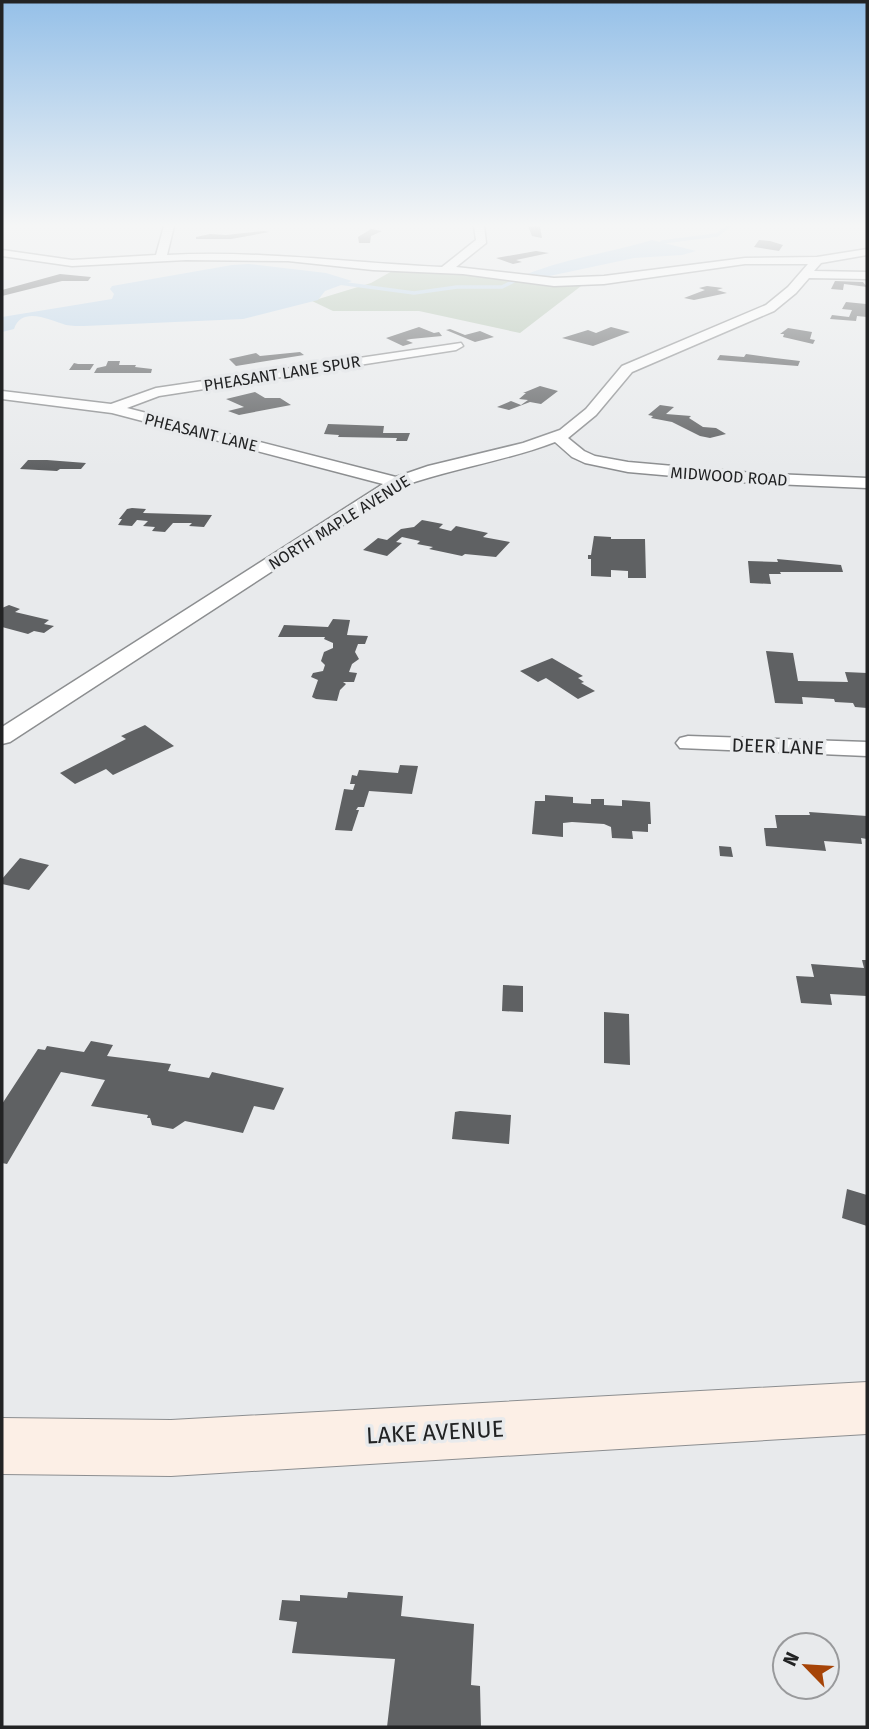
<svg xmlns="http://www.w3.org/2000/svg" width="869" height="1729" font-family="'Fira Sans',sans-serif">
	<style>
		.green { fill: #b2c3b0 }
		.water { fill: #bad3e9 }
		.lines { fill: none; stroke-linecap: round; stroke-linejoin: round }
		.stream { stroke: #bad3e9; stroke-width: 3.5 }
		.building { fill: #5f6163 }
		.minor-casing { stroke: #8c8e90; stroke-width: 3 }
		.secondary-casing { stroke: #8c8e90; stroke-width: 2 }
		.minor { fill: #fff; fill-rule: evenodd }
		.secondary { fill: #fcefe6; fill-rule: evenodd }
		.labels { text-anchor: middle; stroke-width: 7; stroke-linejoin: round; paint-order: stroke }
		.far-street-label { font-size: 16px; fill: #222324; stroke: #e8eaec }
		.street-label { font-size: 19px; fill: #222324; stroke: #e8eaec }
		.near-street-label { font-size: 23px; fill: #222324; stroke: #e8eaec }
	</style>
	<rect width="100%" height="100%" fill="#e8eaec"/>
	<path class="green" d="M394 270 445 271 536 284 585 283 520 333 419 311H333L312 301 371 283Z"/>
	<path class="water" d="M652 240 696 251 682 255 634 258 540 278 525 275C566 258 610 253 652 240Z
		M249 264 326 273 352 281 325 291 318 300 243 319 84 326C79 326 71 326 66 325 51 321 22 305 14 329L2 332V317L112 299 114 294 110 289 112 286 232 265Z"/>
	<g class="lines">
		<path class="stream" d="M657 248 662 242 717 235 729 226
			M339 283 414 293 457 287H502L514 281"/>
	</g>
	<path class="building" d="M528 226H540L542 238 532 236Z
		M371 229 382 231 371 236 370 243H359L358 237Z
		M264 231 269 232 231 239H196V237L210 234 226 235Z
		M759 240 770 241 783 245 779 251 754 247Z
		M536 251 549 253 516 260 522 262 513 264 496 258Z
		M60 274 91 277 88 281H62L2 296V290Z
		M835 281 863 282 867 287 844 284 843 290 831 289Z
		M707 286 723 288 717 290 727 293 694 300 684 298 705 290 699 288Z
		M846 302 866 304 867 317 857 316 856 321 830 319 832 315 849 317 852 310 842 309Z
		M419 327 434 333 439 332 442 336 411 339 406 340 413 343 403 346 386 338Z
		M611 327 630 332 593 346 562 338 588 330 596 333Z
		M788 328 812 332 810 339 815 340 813 344 783 337 784 334H780Z
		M450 329 465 335 480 331 494 337 475 342 446 330Z
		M300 352 304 355 236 366 229 359 256 353 260 356Z
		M746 354 775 358 800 361 798 366 717 360 720 355 744 357Z
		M108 361H120L119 365H136L135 367 152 369 151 373H94L97 368 106 366Z
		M74 363 78 364H94L90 370H69Z
		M540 386 558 391 541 404 530 402 509 410 497 407 511 401 521 405 528 400 519 399 526 393H523Z
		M255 392 265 398H280L291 405 239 415 228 411 244 407 226 399Z
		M660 405 674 407 666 414 691 416 689 418 703 427 716 428 726 434 710 438 700 436 672 422 651 418 653 416 648 415Z
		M328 424 384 426 383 433H410L407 441H396L397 438 338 437 339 435 324 434Z
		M28 460H47L86 463 81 469H60L57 471 20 469Z
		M132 508 146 509 143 513 212 515 204 527 189 526 192 523H173L165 532 152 531 155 527 143 526 148 521 137 520 132 526 118 525 122 519H119L127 509Z
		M422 520 443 524 439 528 451 531 456 526 488 533 483 537 510 542 496 557 465 554 462 556 429 549 433 547 417 544 420 541 402 537 396 542 402 543 387 556 363 550 378 538 387 540 401 529 414 527Z
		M594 536 611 537V539H645L646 578H628V571L611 570V577L591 576V559H588V555H591Z
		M777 559 841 565 843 572H780L781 574H769L771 584 750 583 748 561 778 562Z
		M9 605 20 609 15 612 49 620 44 624 54 626 44 633 34 631 28 634 2 627V608Z
		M333 619 350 620 347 635 368 636 365 644H358L355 652 359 659 352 664 349 672 357 673 354 682H343L346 684 340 690 337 701 316 699 312 697 318 680 311 677 313 673 323 671 325 665 321 661 324 652 333 648V643L324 639 325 637H278L284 625 328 627Z
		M766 651 793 653 798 681 848 682 845 672 867 673V708L855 707 853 703 835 702 834 699 802 697 803 704 775 703Z
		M552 658 583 676 578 678 584 682 581 683 595 691 578 699 546 678 538 682 520 671Z
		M145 725 174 746 113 775 106 769 75 784 60 773 126 739 121 736Z
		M400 765 418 766 412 794 369 791 364 807H358L356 810H359L352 831 335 830 344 789 353 790 355 784H350L352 775 357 776 359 770 398 773Z
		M545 795 573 797V803L591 804V799H604V805L622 806V800L650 802 651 824H648V832L632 831 633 839 612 838 611 827 604 824 572 822 563 823V837L532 834 535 801H545Z
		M809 812 867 816V839L861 838 862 844 824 841 826 851 766 846 764 828H777L775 815H810Z
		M719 846 731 847 733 857 720 856Z
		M20 858 49 865 29 890 2 884V879Z
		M862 960H867V996L830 994 832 1005 801 1003 796 976 814 977 811 964 864 968Z
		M503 985 523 986V1012L502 1011Z
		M604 1012 629 1014 630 1065 604 1063Z
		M91 1041 113 1045 107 1056 171 1064 168 1071 209 1078 212 1072 284 1088 274 1110 254 1106 243 1133 185 1121 173 1129 152 1125 150 1118H147L148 1115 91 1106 105 1080 61 1072 7 1164 2 1163V1104L38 1049 45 1050 47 1046 84 1052Z
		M460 1111 511 1115 509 1144 452 1139 455 1112Z
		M847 1189 867 1195V1226L842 1218Z
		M348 1592 403 1596 401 1616 474 1624 471 1685 480 1686 481 1727H387L395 1659 292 1653 297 1622 279 1620 282 1600 300 1601V1595L347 1598Z"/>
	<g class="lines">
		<g class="minor-casing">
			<path id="minor" d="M164 226H174L167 255C259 250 350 263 442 267L476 240 474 226H484L486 243 456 267 554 278 604 276 745 258 817 257 867 249V255L821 263 814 271 867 272V279L809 278 796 293 774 311 632 372 596 415 568 438 584 451 595 456 628 462 753 473 867 478V488L753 483 628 472 585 463 572 457 555 442C506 461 453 468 403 486L10 742 2 744V727L383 484 112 413 2 399V391L111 404 156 388 461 343 463 346 456 350 159 396 127 408 396 477 428 466 523 443 560 430 586 409 622 366 766 305 788 287 808 264H745L604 284 554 286 463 274 373 270 288 261 186 260 72 266 2 256V250L72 260 156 255Z
				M688 736 867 742V756L680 748 676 743 680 738Z"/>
		</g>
		<g class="secondary-casing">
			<path id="secondary" d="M867 1382V1434L171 1476 2 1474V1418L171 1420Z"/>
		</g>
		<use href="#minor" class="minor"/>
		<use href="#secondary" class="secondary"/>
	</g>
	<linearGradient id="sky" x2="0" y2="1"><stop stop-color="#95c0e8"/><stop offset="0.48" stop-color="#f5f6f6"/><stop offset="1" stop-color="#f5f6f6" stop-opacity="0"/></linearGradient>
	<rect width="869" height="469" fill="url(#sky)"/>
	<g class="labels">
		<g class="far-street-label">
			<text transform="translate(282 373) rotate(-9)" y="6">PHEASANT LANE SPUR</text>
			<text transform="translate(201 432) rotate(14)" y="6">PHEASANT LANE</text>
			<text transform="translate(729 476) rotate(4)" y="6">MIDWOOD ROAD</text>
			<text transform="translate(339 522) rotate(-32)" y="6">NORTH MAPLE AVENUE</text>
		</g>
		<g class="street-label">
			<text transform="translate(778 746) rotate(2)" y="7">DEER LANE</text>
		</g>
		<g class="near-street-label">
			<text transform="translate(435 1432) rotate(-3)" y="8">LAKE AVENUE</text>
		</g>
	</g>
	<rect width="869" height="1729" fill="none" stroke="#222324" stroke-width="7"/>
	<g transform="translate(806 1666) rotate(295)"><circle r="33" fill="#e8eaec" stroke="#999a9c" stroke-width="2"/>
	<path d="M0-5L12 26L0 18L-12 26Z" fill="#a64407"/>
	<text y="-10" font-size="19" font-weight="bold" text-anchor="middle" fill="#222324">N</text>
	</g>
</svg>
